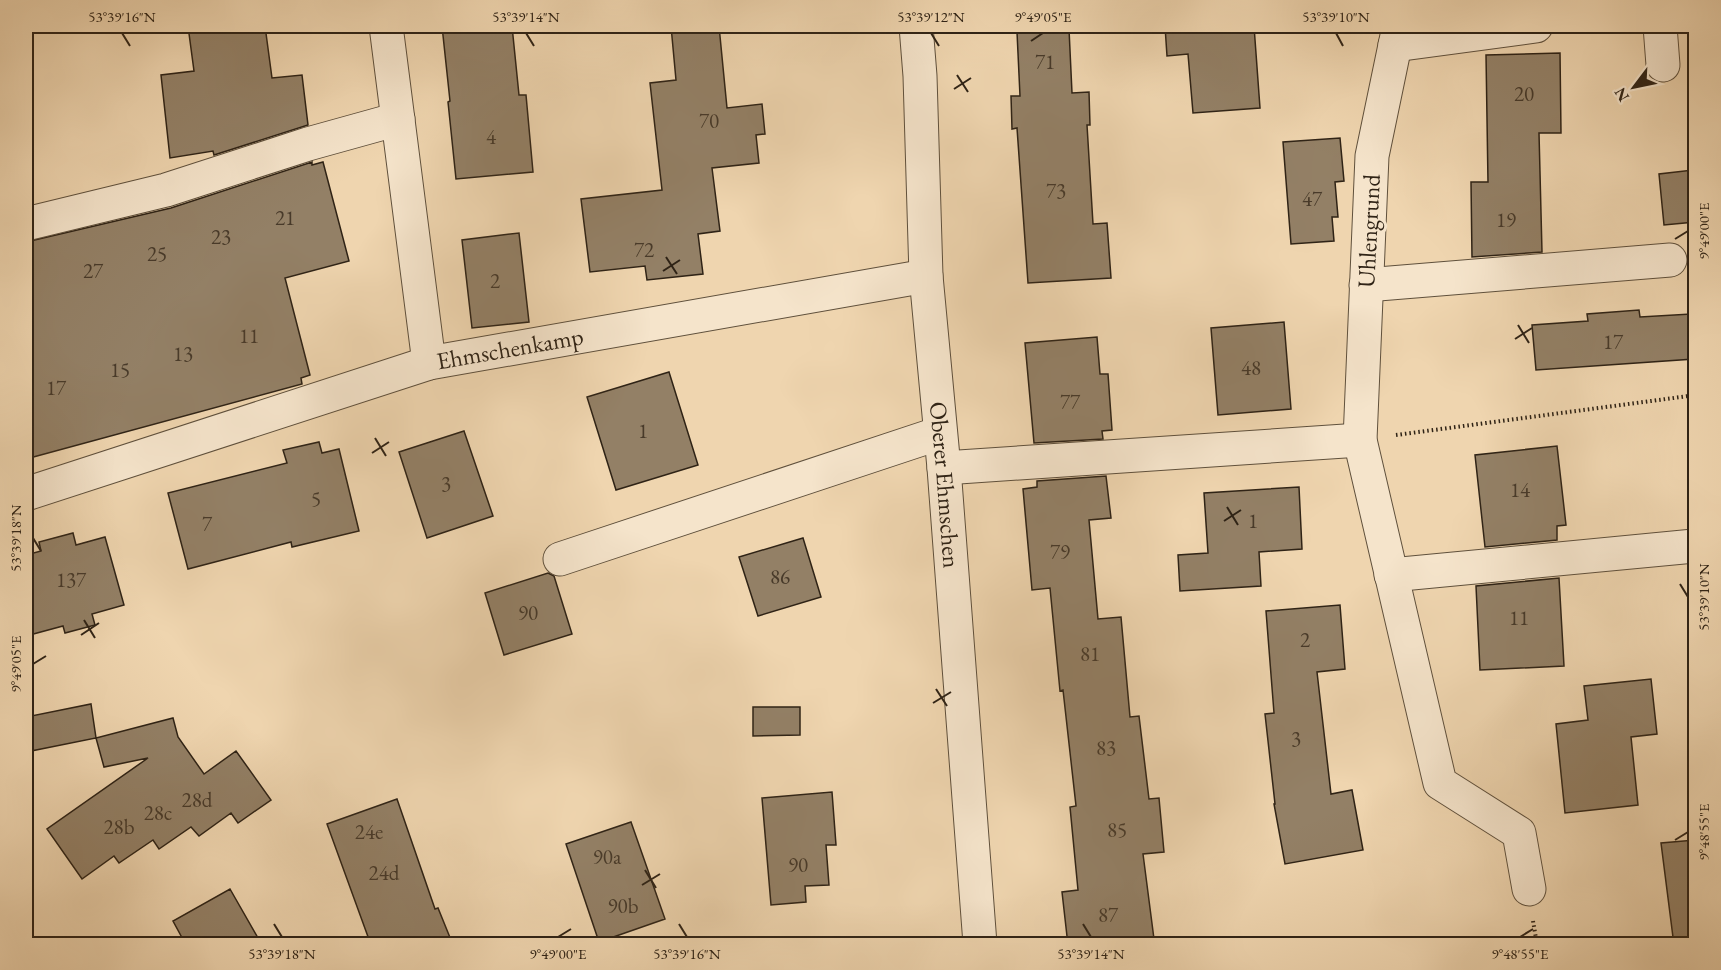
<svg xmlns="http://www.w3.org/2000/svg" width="1721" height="970" font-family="'EB Garamond',serif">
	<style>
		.building { fill: #938066; stroke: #2f2316; stroke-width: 1.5 }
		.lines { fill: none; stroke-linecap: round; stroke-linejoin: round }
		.minor-casing { stroke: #5f503c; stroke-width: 35 }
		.path { stroke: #2f2316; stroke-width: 4; stroke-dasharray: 1.5 3; stroke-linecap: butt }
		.minor { stroke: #f5e4cb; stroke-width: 33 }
		.ticks { fill: none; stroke: #2f2316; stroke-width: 2 }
		.labels { text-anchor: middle; stroke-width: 6; stroke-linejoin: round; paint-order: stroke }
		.number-label { font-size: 21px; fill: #483a2a }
		.street-label { font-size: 24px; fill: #2f2316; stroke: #f5e4cb }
		.neatline { fill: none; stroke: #2f2316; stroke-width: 2 }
		.ticks-label { font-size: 15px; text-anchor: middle; fill: #2f2316 }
	</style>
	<rect width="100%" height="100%" fill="#efd5af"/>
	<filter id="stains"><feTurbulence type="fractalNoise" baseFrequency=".00333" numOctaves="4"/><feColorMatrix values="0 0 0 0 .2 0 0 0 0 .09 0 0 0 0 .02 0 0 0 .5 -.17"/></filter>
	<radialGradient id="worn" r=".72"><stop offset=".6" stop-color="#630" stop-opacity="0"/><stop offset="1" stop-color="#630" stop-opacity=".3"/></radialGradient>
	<path class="building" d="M188 26H265L272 78 302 75 308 125 214 155 213 151 170 158 161 75 194 71Z
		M442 26H512L519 95H526L533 172 456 179 448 102 450 101Z
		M671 26H719L727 108 762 104 765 134 756 135 759 163 712 168 720 231 698 234 703 274 647 280 645 266 590 272 581 199 662 190 650 83 676 80Z
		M1165 26H1208V28L1254 26 1260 108 1193 113 1188 54 1167 56Z
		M1069 29 1072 93 1089 92 1090 125H1087L1093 224 1107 223 1111 278 1028 283 1017 128 1012 129 1011 96H1020L1017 32Z
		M1560 53 1561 133H1539L1542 252 1472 257 1471 182H1488L1486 55Z
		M1340 138 1344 181 1335 182 1338 217H1332L1334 241 1291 244 1283 142Z
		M312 162V165L323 162 349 261 285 278 310 375 301 378 302 384 26 459V242L171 208Z
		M1693 170 1695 188V222L1664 225 1659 174Z
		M519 233 529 322 472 328 462 240Z
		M1639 310 1640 317 1691 314 1694 359 1536 370 1532 325 1588 321 1587 314Z
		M1284 322 1291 409 1218 415 1211 328Z
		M1097 337 1100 374H1108L1112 430 1102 431 1103 439 1034 443 1025 343Z
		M669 372 698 465 616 490 587 397Z
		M464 431 493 516 427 538 399 452Z
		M319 442 322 453 339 449 359 531 292 547 291 542 188 569 168 493 287 463 283 450Z
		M1557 446 1566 525 1557 526V540L1485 547 1475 455Z
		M1106 476 1111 518 1089 520 1098 619 1121 617 1130 717 1139 716 1149 799 1159 798 1164 852 1143 854 1154 939 1109 945H1068L1062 892 1078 890 1070 807 1076 806 1063 690 1060 691 1050 588 1032 590 1023 489 1037 487V481Z
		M1299 487 1302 549 1259 552 1261 586 1180 591 1178 555 1208 553 1204 493Z
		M73 533 76 545 105 537 124 605 92 614 95 625 65 633 63 626 26 636V555L41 551 39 542Z
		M803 538 821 597 758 616 739 557Z
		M548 573 554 576 572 634 504 655 485 593Z
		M1559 578 1564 666 1480 670 1476 586Z
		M1340 605 1345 669 1317 672 1331 794 1352 790 1363 850 1285 864 1274 804H1275L1265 714 1274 713 1266 611Z
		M1651 679 1657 734 1631 737 1638 805 1565 813 1556 724 1588 720 1584 686Z
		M91 704 96 738 26 752V717Z
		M753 707H800V735L753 736Z
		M173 718 178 737 204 774 236 751 271 800 238 823 231 813 199 836 191 827 159 849 153 840 119 863 114 856 82 879 47 829 148 758 104 767 96 738Z
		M832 792 836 845H826L829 885 805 886 806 902 771 905 762 798Z
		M397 799 435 909 438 908 453 945H371L327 824Z
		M631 822 665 919 599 942 566 844Z
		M1695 840V945H1674L1661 843Z
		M230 889 262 945H186L173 921Z"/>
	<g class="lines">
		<g class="minor-casing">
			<g id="minor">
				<path id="s1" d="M386 26 429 363 926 276"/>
				<path id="s2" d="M916 26 920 76 926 276 944 468 980 944"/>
				<path d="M1399 26 1372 156 1360 440 1440 783 1519 833 1529 889"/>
				<path d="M1660 26 1663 65"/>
				<path d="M1395 45 1536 26"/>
				<path d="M26 224 166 190 308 144 398 119"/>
				<path d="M1366 285 1670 260"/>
				<path d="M944 468 1360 440"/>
				<path d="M26 494 429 363"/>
				<path d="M560 559 940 433"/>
				<path d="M1391 575 1694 546"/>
			</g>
		</g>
		<path class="path" d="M1396 435 1696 395
			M1533 921 1537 944"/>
		<use href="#minor" class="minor"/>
	</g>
	<path class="ticks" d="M122 33 130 46M526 33 534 46M931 33 939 46M1336 33 1343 46M1031 41 1043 33M957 75 968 92M954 89 971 78M1675 239 1688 231M666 257 677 274M663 271 680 260M1518 325 1529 343M1515 339 1532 328M375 438 386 456M372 453 389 442M1227 507 1238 525M1224 521 1241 510M33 538 41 551M1680 584 1688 597M84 620 95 638M81 635 99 623M33 664 46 656M936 689 947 706M933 703 951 692M1675 840 1688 832M645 870 656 888M642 885 660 874M274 924 282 937M679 924 687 937M1083 924 1091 937M558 937 571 929M1520 937 1533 929"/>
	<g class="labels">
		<g class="number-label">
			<text x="1045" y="69">71</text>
			<text x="1524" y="101">20</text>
			<text x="709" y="128">70</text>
			<text x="491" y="144">4</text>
			<text x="1056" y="198">73</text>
			<text x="1312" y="206">47</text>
			<text x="285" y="225">21</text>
			<text x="1506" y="227">19</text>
			<text x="221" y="244">23</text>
			<text x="644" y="257">72</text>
			<text x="157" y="261">25</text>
			<text x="93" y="278">27</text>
			<text x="495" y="288">2</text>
			<text x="249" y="343">11</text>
			<text x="1613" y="349">17</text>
			<text x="183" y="361">13</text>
			<text x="1251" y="375">48</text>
			<text x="120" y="377">15</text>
			<text x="56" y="395">17</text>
			<text x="1070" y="409">77</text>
			<text x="643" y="438">1</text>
			<text x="446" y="491">3</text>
			<text x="1520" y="497">14</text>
			<text x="316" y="506">5</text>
			<text x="1253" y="528">1</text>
			<text x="207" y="531">7</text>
			<text x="1060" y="559">79</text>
			<text x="780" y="584">86</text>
			<text x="71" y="587">137</text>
			<text x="528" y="620">90</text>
			<text x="1519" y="625">11</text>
			<text x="1305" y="647">2</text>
			<text x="1090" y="661">81</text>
			<text x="1296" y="746">3</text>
			<text x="1106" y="755">83</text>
			<text x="197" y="807">28d</text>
			<text x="158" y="820">28c</text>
			<text x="119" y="834">28b</text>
			<text x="1117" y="837">85</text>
			<text x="369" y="839">24e</text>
			<text x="607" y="864">90a</text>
			<text x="798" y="872">90</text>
			<text x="384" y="880">24d</text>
			<text x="623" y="913">90b</text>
			<text x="1108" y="922">87</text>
		</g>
		<g class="street-label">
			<text transform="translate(1369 231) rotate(-87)" y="8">Uhlengrund</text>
			<text dy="8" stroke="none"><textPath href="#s1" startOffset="422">Ehmschenkamp</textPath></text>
			<text dy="8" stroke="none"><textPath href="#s2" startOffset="460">Oberer Ehmschen</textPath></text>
		</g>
	</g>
	<rect width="1721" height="970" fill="none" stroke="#efd5af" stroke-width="66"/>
	<g transform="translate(1634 87) rotate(238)" stroke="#f5e4cb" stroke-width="4.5" paint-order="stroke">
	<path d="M0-4.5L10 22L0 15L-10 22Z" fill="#2f2316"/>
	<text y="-9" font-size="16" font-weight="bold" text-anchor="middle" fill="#2f2316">N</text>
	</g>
	<rect x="33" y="33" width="1655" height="904" class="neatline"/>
	<g class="ticks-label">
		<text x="122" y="22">53°39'16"N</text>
		<text x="526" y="22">53°39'14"N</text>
		<text x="931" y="22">53°39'12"N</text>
		<text x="1043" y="22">9°49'05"E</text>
		<text x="1336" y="22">53°39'10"N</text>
		<text transform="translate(1704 231) rotate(-90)" y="5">9°49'00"E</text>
		<text transform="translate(16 538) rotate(-90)" y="5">53°39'18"N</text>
		<text transform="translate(1704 597) rotate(-90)" y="5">53°39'10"N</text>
		<text transform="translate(16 664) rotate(-90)" y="5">9°49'05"E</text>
		<text transform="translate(1704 832) rotate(-90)" y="5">9°48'55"E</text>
		<text x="282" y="959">53°39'18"N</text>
		<text x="558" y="959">9°49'00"E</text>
		<text x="687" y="959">53°39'16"N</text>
		<text x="1091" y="959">53°39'14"N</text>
		<text x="1520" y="959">9°48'55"E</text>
	</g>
	<rect width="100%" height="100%" filter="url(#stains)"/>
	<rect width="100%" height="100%" fill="url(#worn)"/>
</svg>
